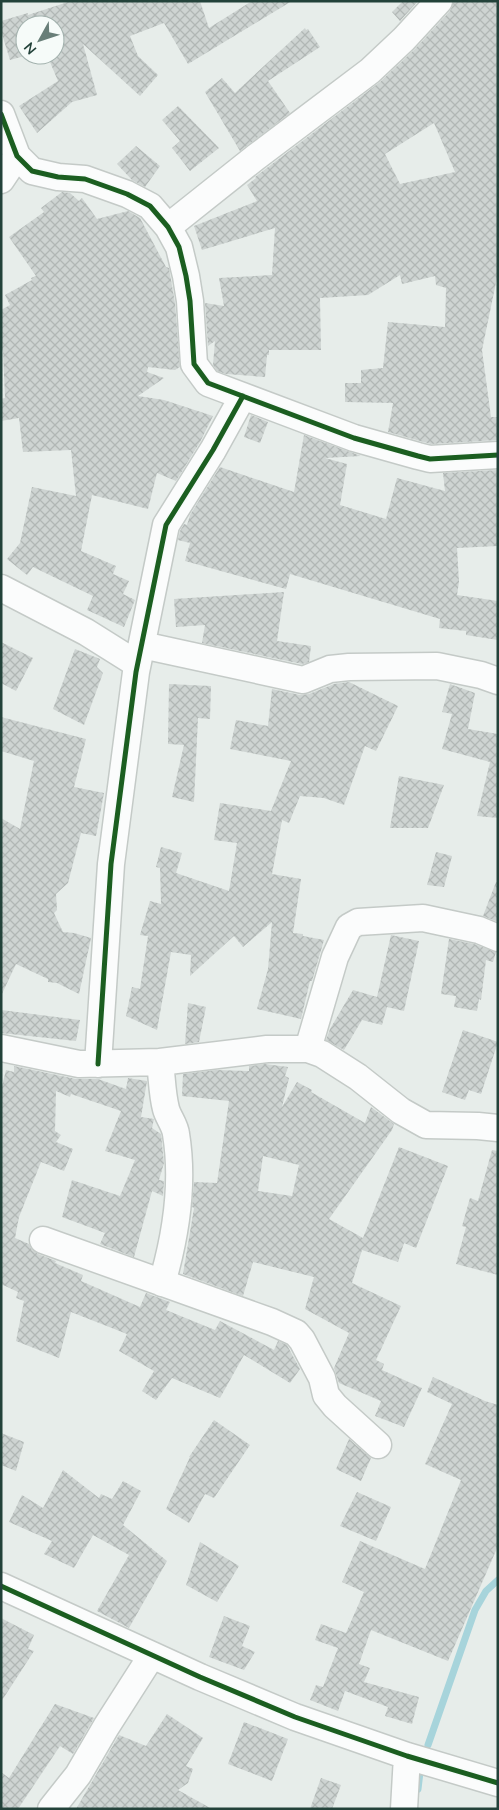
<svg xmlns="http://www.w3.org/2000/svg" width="499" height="1810" font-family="'Nunito Sans',sans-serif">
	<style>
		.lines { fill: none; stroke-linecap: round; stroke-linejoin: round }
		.stream { stroke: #a7d4db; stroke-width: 7 }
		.building { fill: url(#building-cross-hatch); fill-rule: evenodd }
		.street-casing { stroke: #c4cac7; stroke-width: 29 }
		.street { stroke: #fbfcfc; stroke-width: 26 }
		.cycleway-casing { stroke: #f6fbf9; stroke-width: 8 }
		.cycleway { stroke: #1b5e20; stroke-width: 5 }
	</style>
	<defs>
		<pattern id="building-cross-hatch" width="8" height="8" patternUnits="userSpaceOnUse" patternTransform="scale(1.25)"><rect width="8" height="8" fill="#ced4d2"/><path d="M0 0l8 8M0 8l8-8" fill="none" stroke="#b1b7b5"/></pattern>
	</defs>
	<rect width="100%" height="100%" fill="#e7edea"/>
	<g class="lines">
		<path class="stream" d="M428 1745 475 1610 486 1591 498 1580
			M418 1789 420 1772"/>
	</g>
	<path class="building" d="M71 1H200L209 28 252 1H292L188 64 164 23 130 36 138 56 158 75 140 96 83 44 97 95 72 102 37 133 19 106 58 81 47 55H55V25H25V55H28L10 60 1 31V21L28 13V15Z
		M403 1H418L400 21 392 12Z
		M454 1H498V273L482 350 491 417H498V440L431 444 388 432 393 403 345 402V383H361V370L383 368 388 322 445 327 446 288 436 285 435 276 402 284 400 275 368 295 320 298 321 350H269V355H267L265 377 226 374 217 371 213 365 215 341 208 346 205 303 224 306 219 278 272 275 275 228 202 250 194 226 257 201 247 185 256 178 255 177 380 82 415 49 450 11ZM434 123 455 172 400 184 385 154Z
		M305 28 306 30 308 29 320 47 268 81 290 113 240 151 205 92 222 78 235 93Z
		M178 106 219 148 190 171 172 148 180 141 162 120Z
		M136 146 160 166 145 187 132 180 117 164Z
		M62 192 70 193 79 201 82 198 97 219 128 211 140 218 166 267 169 268 175 303 180 367 175 370 148 367 147 372 164 378 138 396 164 400 213 416 200 442 176 481 157 473 148 509 92 495 81 551 116 566 113 574 129 581 123 594 135 600 124 627 87 610 93 596 33 567 27 575 7 559 20 543 32 487 76 496 71 450 23 452 19 418 1 421V399L5 398 3 350 1 351V310L10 305 5 295 32 280 31 278 36 276 9 237 44 212 41 208Z
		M251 415 268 422 260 443 244 437Z
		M304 435 361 456 325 458 347 464 340 505 386 519 397 478 445 491 443 473 498 470V546L457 548 459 582 457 595 498 601V640L466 635V631L439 628 440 619 290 574 286 589 185 561 190 543 178 540 180 531 184 524 187 525 190 515 220 467 294 492Z
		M284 592 277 641 311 646 309 662 302 664 202 643 205 625 176 627 174 599Z
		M1 642 33 658 16 691 1 683Z
		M75 649 100 659 97 667 103 673 84 725 53 709Z
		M349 682 398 706 376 751 365 746 344 805 324 798 300 796 289 823 282 820 272 874 301 879 293 933 303 934V936L324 940 312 981H310L301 1019 257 1009 268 969 272 922 243 947 234 936 190 976 191 955 171 952 157 1030 126 1016 132 987 140 989 148 936 140 935 150 901 161 904 160 868 156 867 161 847 182 853 176 873 229 891 237 843 214 840 220 803 271 811 291 761 230 749 236 720 268 726 272 689 300 695 309 694 334 684Z
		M169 684 211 686 210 719 198 718 194 802 172 797 184 745 168 744Z
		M450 684 475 693 468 729 498 734V818L477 816 490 762 442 749 452 714 442 712Z
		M1 717 86 739 74 787 104 793 96 836 81 833 68 883 56 894 57 910 54 913 63 932 74 933 91 938 79 994 57 983 48 982V979L16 964 1 996V818L20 829 34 761 1 751Z
		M399 776 444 785 428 828H390Z
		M436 852 452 856 444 887 427 885Z
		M496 882H498V922L483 916Z
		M391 935 419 941 404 1011 387 1007 382 1025 362 1020 344 1050 326 1040 330 1029 353 990 377 997Z
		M449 939 474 944 496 952 493 962 486 960 481 1000 479 999 477 1011 454 1007 456 996 441 994Z
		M188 1003 206 1007 199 1042 185 1044Z
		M1 1010 80 1020 76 1041 1 1033Z
		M463 1030 498 1042 481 1094 469 1090 465 1100 442 1092Z
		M265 1064 288 1067 285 1076 289 1078 282 1107 297 1082 312 1090 311 1092 365 1123 371 1107 394 1124 392 1130 329 1219 363 1238 399 1147 448 1166 416 1248 404 1243 398 1262 362 1250 352 1283 401 1306 376 1360 384 1364 382 1370 422 1388 404 1427 375 1416 381 1401 339 1383 334 1368 349 1333 305 1309 314 1277 253 1262 243 1296 183 1274 194 1208 192 1207 194 1182 217 1183 229 1101 182 1096 183 1074 216 1070 249 1071V1066ZM263 1156 299 1165 292 1196 258 1191Z
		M14 1066 76 1079H98L126 1089 128 1078 147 1081 141 1117 154 1119 152 1128 161 1134 164 1163 159 1180 164 1181 163 1196 152 1191 134 1257 100 1244 105 1233 62 1217 72 1180 120 1196 135 1160 105 1151 121 1111 71 1094 70 1097 56 1091 55 1131 61 1135 56 1142 73 1149 64 1171 41 1162 19 1217 15 1238 29 1244 32 1250 38 1254 56 1261 55 1263 83 1275 81 1281 140 1307 146 1293 170 1302 166 1310 215 1330 220 1321 274 1350 278 1341 287 1345 300 1369 290 1383 244 1355 220 1398 172 1378 156 1400 142 1391 154 1371 119 1351 127 1334 71 1312 59 1358 16 1341 24 1301 16 1298 18 1292 1 1284V1090L6 1070 14 1072Z
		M492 1150 498 1151V1275L456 1264 466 1227 462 1226 470 1198 478 1201Z
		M433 1377 485 1401 498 1405V1546L448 1661 371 1630 359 1664 370 1668 364 1682 419 1697 412 1724 385 1716 388 1707 345 1691 338 1711 310 1700 316 1685 323 1687 338 1648 315 1640 321 1624 346 1633 364 1592 342 1582 360 1541 425 1569 461 1480 425 1464 452 1404 427 1392Z
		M214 1420 250 1445 214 1498 205 1494 189 1523 166 1509 190 1457H189Z
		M1 1433 24 1442 16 1471 1 1465Z
		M349 1439 371 1458 361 1481 336 1469Z
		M63 1470 99 1498 101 1494 112 1499 123 1481 141 1491 123 1525 167 1561 129 1628 97 1611 129 1555 93 1535 74 1568 44 1554 52 1541 9 1522 22 1495 43 1508Z
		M357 1492 391 1507 376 1541 340 1526Z
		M200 1542 239 1566 217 1602 186 1585Z
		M224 1616 250 1626 242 1646 255 1652 244 1670 209 1657Z
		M1 1618 34 1635 28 1649 34 1651 1 1702Z
		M55 1704 94 1718 73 1754 60 1746 18 1809H1V1772L9 1778Z
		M167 1714 203 1738 186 1766 193 1769 188 1783 178 1790 212 1809H76L119 1735 146 1746Z
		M244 1722 288 1739 272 1781 228 1764Z
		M321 1778 341 1785 332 1809H310Z"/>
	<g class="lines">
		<g class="street-casing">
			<path id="street" d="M1 114 17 156 32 171 58 177 85 179 127 194 150 206 168 227 179 247 186 276 190 301 194 364 208 383 354 438 418 456 430 459 498 455
				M1 180 17 156
				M168 227 256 157 370 71 404 39 439 1
				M1 588 86 632 137 664
				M142 645 303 680 330 669 349 667 437 666 481 675 498 681
				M1 1048 79 1064 160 1062 267 1049H308L322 1054 358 1077 401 1111 426 1125 478 1126 498 1128
				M308 1049 335 957 349 927 358 922 423 918 479 930 498 938
				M160 1062C162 1077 162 1094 166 1109 168 1117 175 1125 176 1134 184 1183 176 1235 162 1283
				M98 1064 111 864 136 672 166 525 213 450 243 396
				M43 1240 272 1322 296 1333 302 1340 322 1378 326 1395 335 1406 378 1445
				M1 1586 200 1677 295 1717 407 1756 498 1783
				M51 1809 78 1775 106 1727 152 1655
				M404 1809 407 1756"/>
		</g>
		<use href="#street" class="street"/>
		<g class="cycleway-casing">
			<path id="cycleway" d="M1 114 17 156 32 171 58 177 85 179 127 194 150 206 168 227 179 247 186 276 190 301 194 364 208 383 354 438 418 456 430 459 498 455
				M98 1064 111 864 136 672 166 525 213 450 243 396
				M1 1586 200 1677 295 1717 407 1756 498 1783"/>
		</g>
		<use href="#cycleway" class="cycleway"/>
	</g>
	<rect width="499" height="1810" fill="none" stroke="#23423a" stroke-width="5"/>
	<g transform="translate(40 40) rotate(230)"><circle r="24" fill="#f6fbf9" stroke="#a2b1ad"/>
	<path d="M0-4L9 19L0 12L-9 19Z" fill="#687e78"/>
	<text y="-8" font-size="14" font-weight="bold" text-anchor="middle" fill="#23423a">N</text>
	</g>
</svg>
